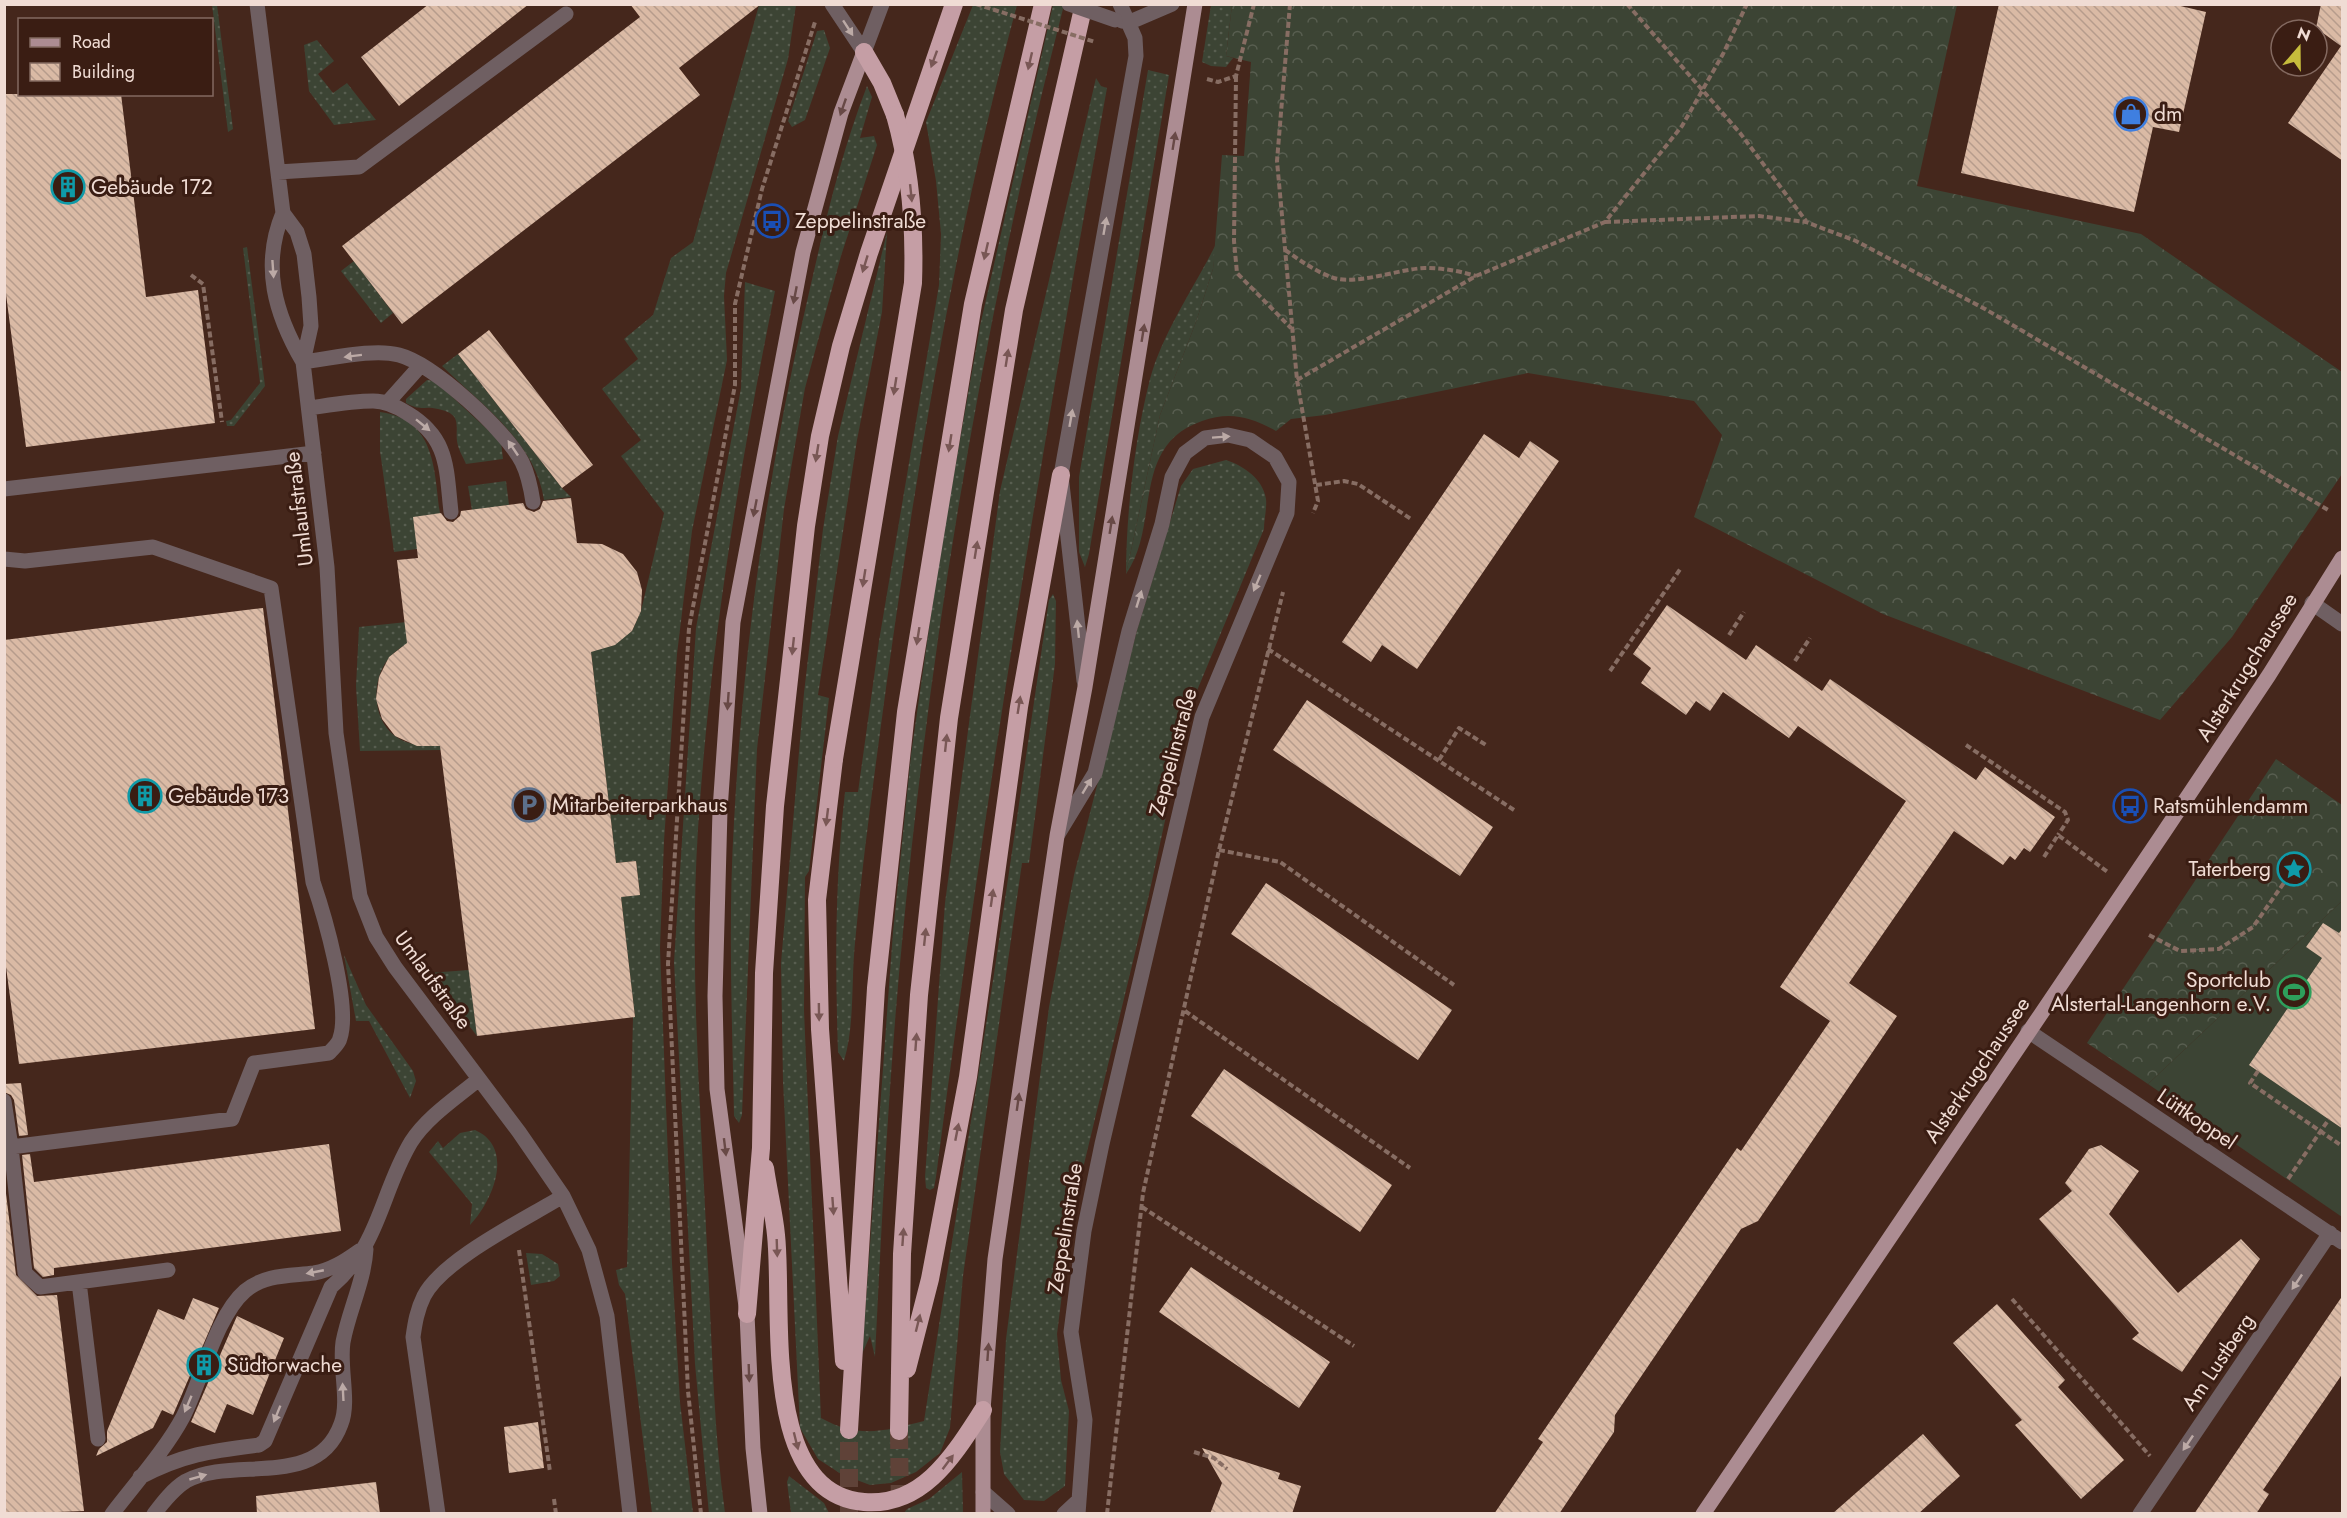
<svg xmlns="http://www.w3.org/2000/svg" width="2347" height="1518" font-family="Jost,sans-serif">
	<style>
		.grass { fill: url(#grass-dots) }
		.forest { fill: url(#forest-crowns) }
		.pitch { fill: #3c4434 }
		.building { fill: url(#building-back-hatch) }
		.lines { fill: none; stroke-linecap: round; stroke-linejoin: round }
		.highway-tunnel { stroke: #5f4238; stroke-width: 18; stroke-dasharray: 18 9; stroke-linecap: butt }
		.path { stroke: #876d63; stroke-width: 4; stroke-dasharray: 6 3; stroke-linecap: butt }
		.minor { stroke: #6f5f62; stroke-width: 15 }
		.major { stroke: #ac8c92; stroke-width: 15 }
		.highway { stroke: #c59ea5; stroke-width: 18 }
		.path-bridge { stroke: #876d63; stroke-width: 4; stroke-dasharray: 6 3; stroke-linecap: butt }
		.minor-bridge { stroke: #6f5f62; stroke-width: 15 }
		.highway-bridge { stroke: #c59ea5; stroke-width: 18 }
		.oneway { fill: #bcaaa6 }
		.oneway2 { fill: #795755 }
		.oneway3 { fill: #684946 }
		.labels { text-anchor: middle; stroke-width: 6; stroke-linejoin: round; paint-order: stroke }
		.poi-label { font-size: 21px; fill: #f0dcd4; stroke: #3a1d13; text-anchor: start }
		.street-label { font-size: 21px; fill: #f0dcd4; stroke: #3a1d13 }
	</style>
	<defs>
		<pattern id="grass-dots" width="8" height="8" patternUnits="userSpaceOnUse" patternTransform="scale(1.5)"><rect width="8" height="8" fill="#3c4434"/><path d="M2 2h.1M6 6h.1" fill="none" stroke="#585e50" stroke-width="1.8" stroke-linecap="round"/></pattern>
		<pattern id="forest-crowns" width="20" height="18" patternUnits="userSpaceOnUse" patternTransform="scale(1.5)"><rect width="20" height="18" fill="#3c4434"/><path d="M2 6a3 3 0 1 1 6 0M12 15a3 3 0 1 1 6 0" fill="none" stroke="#585e50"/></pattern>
		<pattern id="building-back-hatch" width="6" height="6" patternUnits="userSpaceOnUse" patternTransform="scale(1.5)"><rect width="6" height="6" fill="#dabaa5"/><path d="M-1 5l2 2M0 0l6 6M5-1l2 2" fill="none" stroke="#b69c8c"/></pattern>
	</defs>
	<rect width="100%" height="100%" fill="#45271c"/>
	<path class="grass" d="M212 5H217L233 129 228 132Z
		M759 5H796L788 59 726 273 724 296 727 360 692 531 677 654 664 841 660 948 672 1263 680 1402 693 1513H652L625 1294 619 1285 616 1270 627 1267 633 1017H635L621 897 640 894 636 861 616 863 591 652 632 631 641 611 664 513 621 456 641 440 602 389 638 359 624 339 653 315 671 258 693 242Z
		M973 5H1017C952 246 912 492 879 740 870 808 861 875 855 943 851 981 855 1024 844 1061L838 1052C835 963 835 880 845 792H858L879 641 939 285 941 234 936 181 926 122Z
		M1053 5H1064C986 308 933 620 903 932 889 1073 882 1215 875 1357L870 1336 862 1354 893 932 911 755 938 565 980 326Z
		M1211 5H1232L1226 56 1233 58 1226 67 1211 66 1202 62Z
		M824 30 830 48 805 120 792 127 788 121 817 31Z
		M317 40 334 61 318 74 333 93 347 83 376 120 334 125 309 91 304 45Z
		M1148 70 1169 75 1089 554 1085 567 1079 552V477Z
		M1096 78 1101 86 1107 88C1041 450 983 812 936 1177L934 1188 930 1190 926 1188 925 1177 945 903 1000 491Z
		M867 86 872 97 860 138 874 136 877 145 841 256 805 388 784 509 757 749 742 1115 739 1123 734 1116C732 1018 728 920 734 822 743 653 766 483 803 319 821 240 838 161 867 86Z
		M887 232 882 312 857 440 818 695 829 698 809 871 805 877 804 1010 821 1418C859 1439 884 1431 924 1421L994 974 1049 600 1053 594 1056 601 1055 664 1029 863H1022L963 1276 950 1428 940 1453 916 1472 891 1483 870 1485 841 1474 818 1459 800 1428 783 1081 781 963 804 693 823 529 838 436Z
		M1216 244 1213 269 1196 322 1160 415 1126 574C1126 514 1135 437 1150 379 1163 332 1194 288 1216 244Z
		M247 247 265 386 234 426H227L226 421 231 420 260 383 243 248Z
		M354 261 393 313 381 323 341 271Z
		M745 282 775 291C739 469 710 647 698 829 689 969 701 1109 707 1248 712 1337 713 1426 725 1513L709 1514 695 1364 674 962 696 628 741 388Z
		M458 354 562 488 571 497 544 500C536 443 481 404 442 366Z
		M427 380 435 381 501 442 503 459 466 464C463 457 458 449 457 441 455 426 463 414 438 409 423 405 422 412 406 403V399Z
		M380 412C436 419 434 470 440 514L417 549 394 552 380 451Z
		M1226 460C1244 466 1263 479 1266 499 1267 508 1264 520 1264 529L1189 710 1148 899 1072 1214 1057 1334 1061 1380 1069 1411 1065 1486 1044 1501 1024 1500 1004 1474 1000 1452 1006 1339 1049 1007 1074 875 1137 630 1181 486 1193 469Z
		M506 481 509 505 472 510 468 486Z
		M426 620 428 637C413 641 401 645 391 656 371 676 371 719 395 736 408 746 425 746 440 746L441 750 360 751 356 686 359 627Z
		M344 955 366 1005 413 1071 416 1081 410 1098 369 1021H356Z
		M469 970 477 1036 428 973Z
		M475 1130C516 1148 492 1202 470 1225L472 1204 429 1152 438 1141 443 1148 460 1133Z
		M526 1253 542 1254 558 1264 560 1276 554 1281 531 1285Z
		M962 1472 963 1513H904L907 1509 929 1499Z
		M789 1476 824 1503 829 1513H791L787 1482Z"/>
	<path class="forest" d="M1232 5H1957L1917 186 2141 234 2342 372V474L2232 637 2160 720 1883 614 1694 517 1722 435 1694 401 1528 373 1325 415 1291 419 1276 431C1251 417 1230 411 1202 421 1130 446 1161 524 1126 574L1160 415 1196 322 1213 269 1222 155 1244 156 1251 62 1226 56Z
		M2276 759 2342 805V901L2148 1084 2087 1043Z"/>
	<path class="pitch" d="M2342 901V1217L2148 1084Z"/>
	<path class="building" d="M429 4H529L399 106 361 57Z
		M630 4H761L679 68 700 95 402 324 342 246 640 17Z
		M1999 4H2172L2206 12 2179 132 2153 127 2134 212 1961 173Z
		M2321 4H2343V161L2288 123 2341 46 2316 28Z
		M4 94H121L146 297 198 290 215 423 26 447 4 279Z
		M489 330 593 465 562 488 458 354Z
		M1484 434 1519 458 1530 441 1559 461 1417 669 1382 645 1371 662 1342 642Z
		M571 498 577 543 602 544 623 554 637 572 642 590 641 611 632 631 615 645 591 652 616 863 636 861 640 895 621 897 635 1017 477 1036 440 746H417L395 736 382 719 376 699 379 677 389 657 407 643 397 560 418 558 413 517 441 513 447 521 453 522 460 516 461 511 523 503 526 509 534 512 540 509 543 501Z
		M1667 605 1746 660 1756 645 1822 691 1830 679 1976 780 1985 767 2055 817 2030 852 2024 848 2015 860 2010 856 2003 865 1954 831 1849 983 1897 1016 1758 1221 1741 1229 1615 1415 1614 1432 1559 1514H1494L1543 1442 1538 1439 1737 1148 1741 1151 1830 1021 1780 987 1906 801 1798 726 1789 738 1723 692 1710 711 1696 701 1686 715 1641 683 1651 668 1633 654Z
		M263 608 315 1029 19 1064 4 952V640Z
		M1307 700 1493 827 1460 876 1273 750Z
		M1266 883 1452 1010 1418 1060 1231 934Z
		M2323 923 2339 933 2343 928V1129L2249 1065 2322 958 2306 947Z
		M1224 1069 1392 1185 1360 1232 1191 1116Z
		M21 1083 28 1135 19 1136 14 1100 11 1095 4 1092V1084Z
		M329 1144 341 1231 54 1268V1275L43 1277 34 1268 22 1155 30 1154 34 1182Z
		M2101 1145 2139 1171 2109 1214 2178 1293 2241 1239 2260 1259 2182 1372 2132 1339 2139 1333 2039 1219 2072 1191 2065 1183 2089 1149Z
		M4 1177 16 1275 37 1296 57 1295 84 1511 4 1514Z
		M1191 1267 1330 1362 1299 1408 1159 1312Z
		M2343 1295V1373L2263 1490 2269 1494 2256 1514H2194Z
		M193 1298 219 1308 173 1415 162 1410 153 1428 96 1456 99 1449 107 1442V1431L158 1309 184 1320Z
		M1997 1304 2065 1380 2058 1387 2124 1460 2081 1499 2015 1425 2022 1420 1953 1343Z
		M237 1316 284 1338 253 1415 227 1404 215 1433 191 1422Z
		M538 1422 544 1468 509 1473 504 1427Z
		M1923 1434 1960 1476 1918 1514H1832Z
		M1202 1448 1280 1473 1278 1479 1301 1486 1292 1514H1210L1222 1483Z
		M376 1482 380 1514H257L256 1496Z"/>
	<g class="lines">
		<path class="highway-tunnel" d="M899 1431 900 1514
			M849 1514V1430"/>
		<path class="path" d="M1290 4 1277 161 1297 380 1318 501 1313 513
			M1627 4 1740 133 1806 221
			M1236 76 1234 241 1237 273 1291 328
			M1207 79 1218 82 1236 76 1254 4
			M1605 222 1759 216 1806 222 1856 241 1985 309 2330 511
			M1285 250C1301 261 1316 272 1334 278 1359 285 1398 269 1425 268 1443 268 1459 271 1476 276
			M191 275 203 284 222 422
			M1297 380 1476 276 1605 222 1682 126 1723 54 1747 4
			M1316 485 1344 481 1358 484 1411 519
			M1729 635 1744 612
			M1268 649 1514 810
			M1795 661 1810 638
			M1610 671 1681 568
			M1966 745 2065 812 2068 820 2058 835
			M1439 760 1459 728 1486 745
			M1219 850 1280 862 1454 985
			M2044 857 2058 835 2109 873
			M2285 869a9 9 0 1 1 18 0a9 9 0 1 1-18 0Z
			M2149 935 2180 951 2219 949 2253 927 2288 877
			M1185 1011 1410 1168
			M2258 1071 2250 1083 2342 1146
			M2288 1179 2329 1119
			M1142 1207 1354 1346
			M519 1250 550 1472
			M2012 1299 2150 1456
			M1194 1452 1214 1458 1227 1469
			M554 1499 556 1514
			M701 1514 688 1391 668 964 689 628 735 385V304L762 189 815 22
			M1107 1514 1143 1193 1219 850 1283 592"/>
		<path class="minor" d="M257 4 283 213C261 266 275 314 303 362
			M832 4 864 52
			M1122 21 1130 22 1172 4
			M864 52 882 4
			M278 172 359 167 566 14
			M283 213 297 232 304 254 309 297 311 326 303 362 327 567 336 733 360 896 376 937 395 967 519 1132 563 1196 589 1250 607 1316 630 1514
			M303 362C330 359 373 348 399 355 434 364 506 431 522 462 528 474 531 489 533 502
			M388 402 421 365
			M309 408C330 405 352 401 373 401 386 401 396 406 407 413 449 438 446 468 451 512
			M4 489 314 453
			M4 559 25 561 153 547 271 588 313 882C324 914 351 1006 340 1038 339 1044 333 1048 329 1053L254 1063 232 1119 11 1147 25 1273 40 1287 168 1270
			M2312 603 2342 624
			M1084 681 1061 475 1136 56 1135 38 1120 4
			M1058 834 1095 773 1129 631 1162 524 1172 477 1185 453 1205 438 1228 435 1250 440 1275 457 1289 482 1287 513 1202 717 1102 1144 1084 1231 1071 1332 1085 1420 1078 1514
			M2028 1031 2342 1242
			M4 1101 11 1147
			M79 1282 98 1439
			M140 1477C184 1454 211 1451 259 1445L265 1441 331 1287C381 1244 380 1194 411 1142 427 1117 456 1098 479 1079
			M983 1492 1008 1514
			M112 1514C134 1485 166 1449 183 1417 201 1382 216 1316 245 1291 265 1274 290 1276 314 1273 331 1270 345 1261 359 1251
			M154 1514C163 1502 173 1489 186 1481 233 1455 317 1491 341 1424 350 1402 339 1367 343 1342 349 1310 364 1282 366 1249
			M438 1514 413 1337C415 1323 417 1310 424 1296 443 1259 526 1219 563 1196
			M1064 1514 1079 1500
			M2140 1514 2330 1233"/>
		<path class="major" d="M760 1514 753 1448 747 1314 717 1089 715 996 720 810 733 622 803 252 841 113 864 52
			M983 1514V1410L995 1259 1057 836 1085 687 1195 4
			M1703 1514 2164 832 2269 675 2342 558"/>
		<path class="highway" d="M864 52 882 83 895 115
			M834 759 817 900 820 1029 844 1361
			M765 1168C768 1190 774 1213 776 1235 784 1308 759 1493 864 1502 924 1507 955 1453 983 1410
			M747 1314 761 1148 764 973 775 806 806 526 820 436 841 346 869 253 954 4
			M907 1369 930 1279 968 1077 1019 707 1061 475
			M849 1430 876 988 906 712 973 304 1043 4
			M899 1431 902 1254 919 995 949 718 1014 310 1084 4"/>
		<path class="path-bridge" d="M976 4 1095 42"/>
		<path class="minor-bridge" d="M1069 4 1115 20"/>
		<path class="highway-bridge" d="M834 759 913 283C915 225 911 171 895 115"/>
	</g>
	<defs><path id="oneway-solid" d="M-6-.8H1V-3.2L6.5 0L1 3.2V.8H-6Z" transform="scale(1.5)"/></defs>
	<g class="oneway">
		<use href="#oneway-solid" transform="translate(848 28) rotate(57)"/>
		<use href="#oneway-solid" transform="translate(1105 226) rotate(-80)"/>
		<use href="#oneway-solid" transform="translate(273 269) rotate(86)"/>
		<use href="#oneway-solid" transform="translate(353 356) rotate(173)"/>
		<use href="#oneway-solid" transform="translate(1071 418) rotate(-80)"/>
		<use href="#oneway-solid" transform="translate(423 425) rotate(39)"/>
		<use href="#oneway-solid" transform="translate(1221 437) rotate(-4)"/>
		<use href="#oneway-solid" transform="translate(513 448) rotate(-124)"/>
		<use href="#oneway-solid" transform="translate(1257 583) rotate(113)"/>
		<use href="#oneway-solid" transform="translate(1139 599) rotate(-73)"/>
		<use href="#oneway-solid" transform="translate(1078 629) rotate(-96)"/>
		<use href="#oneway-solid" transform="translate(1087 786) rotate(-59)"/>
		<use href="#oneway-solid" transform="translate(315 1272) rotate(169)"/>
		<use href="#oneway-solid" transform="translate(2297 1282) rotate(124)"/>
		<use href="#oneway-solid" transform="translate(343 1392) rotate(-93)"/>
		<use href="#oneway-solid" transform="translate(188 1404) rotate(113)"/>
		<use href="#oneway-solid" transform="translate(277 1414) rotate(112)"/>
		<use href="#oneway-solid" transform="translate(2188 1443) rotate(124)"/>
		<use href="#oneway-solid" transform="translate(198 1477) rotate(-16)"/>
	</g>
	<g class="oneway2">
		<use href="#oneway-solid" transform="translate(934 59) rotate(110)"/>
		<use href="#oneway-solid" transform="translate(1030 61) rotate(103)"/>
		<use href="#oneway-solid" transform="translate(911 193) rotate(84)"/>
		<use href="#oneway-solid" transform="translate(986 251) rotate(103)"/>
		<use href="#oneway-solid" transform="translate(865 264) rotate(107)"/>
		<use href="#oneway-solid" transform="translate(1007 358) rotate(-81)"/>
		<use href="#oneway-solid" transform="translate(895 386) rotate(99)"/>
		<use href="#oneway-solid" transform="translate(950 443) rotate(99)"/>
		<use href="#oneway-solid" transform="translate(817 453) rotate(99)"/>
		<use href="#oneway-solid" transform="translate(976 550) rotate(-81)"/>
		<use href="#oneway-solid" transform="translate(864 578) rotate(99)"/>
		<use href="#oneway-solid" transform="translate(918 636) rotate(99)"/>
		<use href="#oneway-solid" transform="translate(793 646) rotate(96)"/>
		<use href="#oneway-solid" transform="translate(1019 705) rotate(-81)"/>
		<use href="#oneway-solid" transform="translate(946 743) rotate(-84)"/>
		<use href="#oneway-solid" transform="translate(827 817) rotate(97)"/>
		<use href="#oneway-solid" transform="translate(992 898) rotate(-82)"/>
		<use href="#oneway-solid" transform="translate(925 937) rotate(-84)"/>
		<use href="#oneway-solid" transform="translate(819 1012) rotate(89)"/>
		<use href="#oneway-solid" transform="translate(916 1042) rotate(-86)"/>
		<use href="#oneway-solid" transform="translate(957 1132) rotate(-79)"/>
		<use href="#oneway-solid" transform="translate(833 1206) rotate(86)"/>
		<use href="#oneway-solid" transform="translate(903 1237) rotate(-86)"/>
		<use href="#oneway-solid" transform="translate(777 1248) rotate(88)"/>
		<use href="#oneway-solid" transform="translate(918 1323) rotate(-76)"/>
		<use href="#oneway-solid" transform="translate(796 1441) rotate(76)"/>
		<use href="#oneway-solid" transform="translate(948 1462) rotate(-53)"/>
	</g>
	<g class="oneway3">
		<use href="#oneway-solid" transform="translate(843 107) rotate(109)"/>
		<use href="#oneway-solid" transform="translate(1174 141) rotate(-81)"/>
		<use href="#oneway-solid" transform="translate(795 295) rotate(101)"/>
		<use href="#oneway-solid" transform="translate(1143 333) rotate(-81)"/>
		<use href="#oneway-solid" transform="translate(755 508) rotate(101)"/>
		<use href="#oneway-solid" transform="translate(1111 525) rotate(-81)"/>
		<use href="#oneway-solid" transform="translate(728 701) rotate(94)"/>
		<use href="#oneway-solid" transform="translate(1018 1102) rotate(-82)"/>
		<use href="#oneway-solid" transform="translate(725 1147) rotate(83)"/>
		<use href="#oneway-solid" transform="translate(988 1352) rotate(-86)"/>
		<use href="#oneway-solid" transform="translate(749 1373) rotate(88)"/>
	</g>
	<defs>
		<g id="shop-ring" transform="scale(1.725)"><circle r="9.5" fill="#3a1d13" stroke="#3f7fe0" stroke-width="1.5"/><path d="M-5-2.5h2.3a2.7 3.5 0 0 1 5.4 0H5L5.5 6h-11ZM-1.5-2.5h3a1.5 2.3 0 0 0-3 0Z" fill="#3f7fe0"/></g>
		<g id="building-ring" transform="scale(1.725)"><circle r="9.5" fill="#3a1d13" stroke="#0f9aa8" stroke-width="1.5"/><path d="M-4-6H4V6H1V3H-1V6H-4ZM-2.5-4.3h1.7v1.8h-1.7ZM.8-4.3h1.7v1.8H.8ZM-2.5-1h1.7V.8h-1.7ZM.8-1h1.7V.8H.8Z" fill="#0f9aa8"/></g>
		<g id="bus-ring" transform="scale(1.725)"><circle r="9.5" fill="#3a1d13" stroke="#1a4fb4" stroke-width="1.5"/><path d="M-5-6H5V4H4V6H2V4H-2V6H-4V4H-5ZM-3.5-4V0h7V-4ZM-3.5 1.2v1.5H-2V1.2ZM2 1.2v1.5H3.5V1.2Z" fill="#1a4fb4"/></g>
		<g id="parking-ring" transform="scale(1.725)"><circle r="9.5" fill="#3a1d13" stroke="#5c6f8a" stroke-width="1.5"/><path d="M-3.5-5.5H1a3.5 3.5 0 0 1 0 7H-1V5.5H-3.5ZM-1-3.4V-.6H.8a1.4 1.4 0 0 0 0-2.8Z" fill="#5c6f8a"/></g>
		<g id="sight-ring" transform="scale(1.725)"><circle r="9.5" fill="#3a1d13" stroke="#0f9aa8" stroke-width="1.5"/><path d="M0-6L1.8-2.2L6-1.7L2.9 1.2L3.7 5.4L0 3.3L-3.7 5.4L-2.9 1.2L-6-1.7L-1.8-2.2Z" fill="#0f9aa8"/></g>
		<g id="stadium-ring" transform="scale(1.725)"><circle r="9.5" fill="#3a1d13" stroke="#2e9e5b" stroke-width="1.5"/><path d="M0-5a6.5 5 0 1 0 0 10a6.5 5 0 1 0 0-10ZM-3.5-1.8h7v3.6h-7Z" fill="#2e9e5b"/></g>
	</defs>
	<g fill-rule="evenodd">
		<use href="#shop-ring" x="2131" y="114"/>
		<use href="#building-ring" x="68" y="187"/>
		<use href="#bus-ring" x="772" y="221"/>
		<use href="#building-ring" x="145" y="796"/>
		<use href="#parking-ring" x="529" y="805"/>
		<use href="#bus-ring" x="2130" y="806"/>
		<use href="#sight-ring" x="2294" y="869"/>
		<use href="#stadium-ring" x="2294" y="992"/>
		<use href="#building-ring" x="204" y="1365"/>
	</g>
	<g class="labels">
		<g class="poi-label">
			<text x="2154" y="121">dm</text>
			<text x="91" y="194">Gebäude 172</text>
			<text x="795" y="228">Zeppelinstraße</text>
			<text x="168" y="803">Gebäude 173</text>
			<text x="552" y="812">Mitarbeiterparkhaus</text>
			<text x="2153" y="813">Ratsmühlendamm</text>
			<text x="2271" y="876" text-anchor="end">Taterberg</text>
			<text x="2271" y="987" text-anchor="end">Sportclub<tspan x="2271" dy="24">Alstertal-Langenhorn e.V.</tspan></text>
			<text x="227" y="1372">Südtorwache</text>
		</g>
		<g class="street-label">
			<text transform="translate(299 509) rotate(-97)" y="7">Umlaufstraße</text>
			<text transform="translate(2247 667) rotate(-58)" y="7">Alsterkrugchaussee</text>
			<text transform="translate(1173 752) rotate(-75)" y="7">Zeppelinstraße</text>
			<text transform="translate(433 980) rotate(54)" y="7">Umlaufstraße</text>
			<text transform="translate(1977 1070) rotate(-56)" y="7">Alsterkrugchaussee</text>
			<text transform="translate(2197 1119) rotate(34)" y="7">Lüttkoppel</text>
			<text transform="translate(1065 1228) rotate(-81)" y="7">Zeppelinstraße</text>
			<text transform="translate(2218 1362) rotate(-56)" y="7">Am Lustberg</text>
		</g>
	</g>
	<rect width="2347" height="1518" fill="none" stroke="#f0dcd4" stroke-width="12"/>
	<rect x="18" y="18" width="195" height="78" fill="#3a1d13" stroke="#836960" stroke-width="1.5"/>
	<rect x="30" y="38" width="30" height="9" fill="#ac8c92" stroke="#836960" stroke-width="1.5"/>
	<text x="72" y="48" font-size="18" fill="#f0dcd4">Road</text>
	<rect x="30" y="63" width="30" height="18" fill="url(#building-back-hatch)" stroke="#836960" stroke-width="1.5"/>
	<text x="72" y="78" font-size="18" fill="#f0dcd4">Building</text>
	<g transform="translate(2299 48) rotate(20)"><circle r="28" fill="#3a1d13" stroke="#836960" stroke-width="1.5"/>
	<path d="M0-4.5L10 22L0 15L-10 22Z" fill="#c6bc3c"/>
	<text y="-9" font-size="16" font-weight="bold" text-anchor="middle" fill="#f0dcd4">N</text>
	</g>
</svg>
